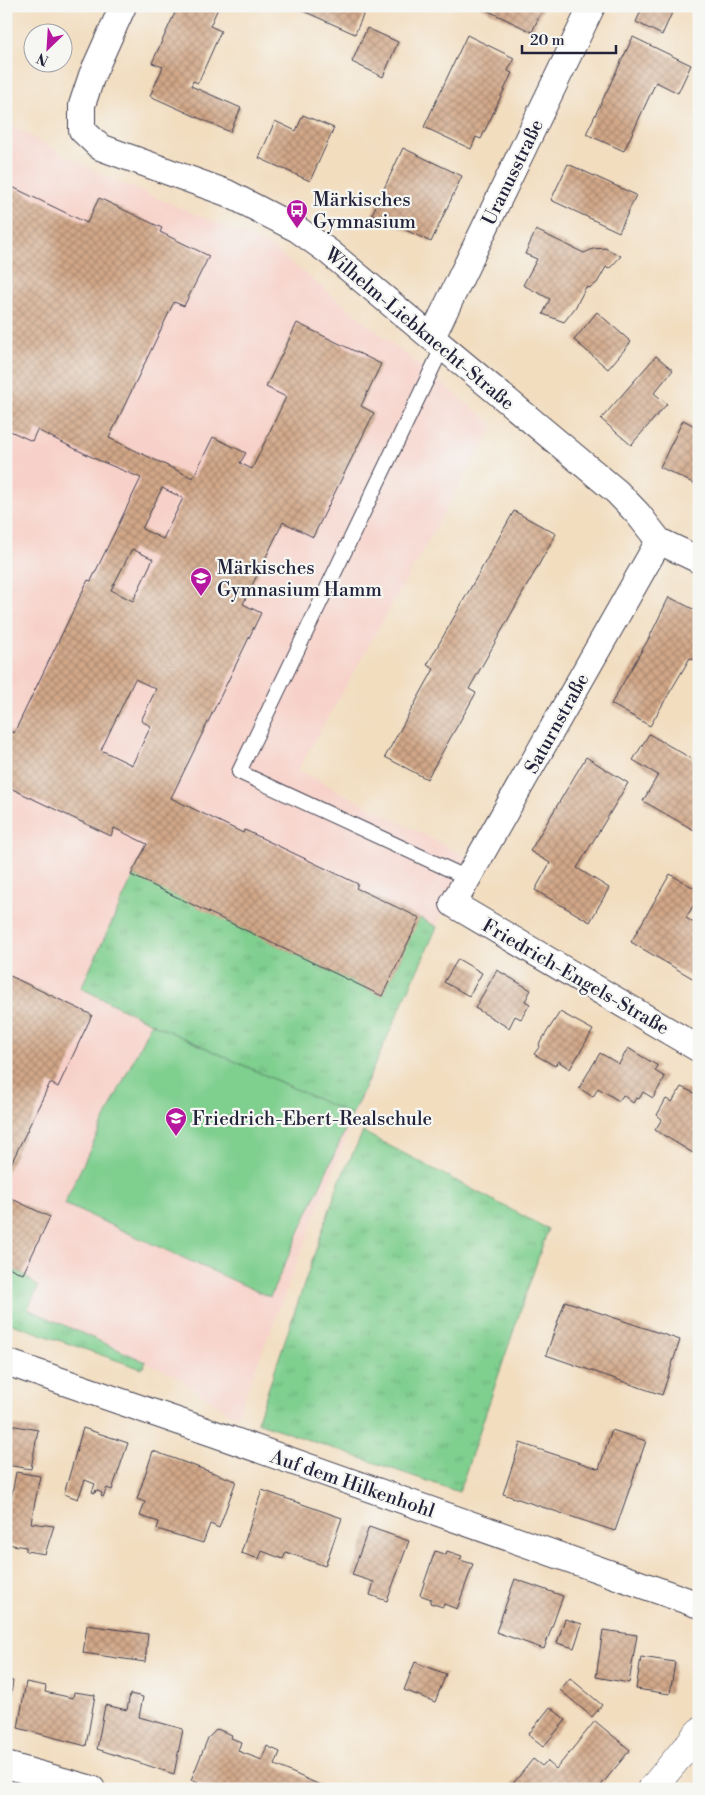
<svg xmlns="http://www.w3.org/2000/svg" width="705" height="1795" font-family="'Libre Bodoni',serif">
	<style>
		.built { fill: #f7d1c9 }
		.grass { fill: url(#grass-tufts); stroke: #507865 }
		.pitch { fill: #7fcf8f; stroke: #507865 }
		.building { fill: url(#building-cross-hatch); fill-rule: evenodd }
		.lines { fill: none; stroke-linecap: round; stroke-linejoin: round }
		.service-casing { stroke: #413e4f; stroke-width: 16 }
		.minor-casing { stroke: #413e4f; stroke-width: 28 }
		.tertiary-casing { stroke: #413e4f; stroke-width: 29 }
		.service { stroke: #fff; stroke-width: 14 }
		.minor { stroke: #fff; stroke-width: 26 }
		.tertiary { stroke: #fff; stroke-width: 28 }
		.labels { text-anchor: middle; stroke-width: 4.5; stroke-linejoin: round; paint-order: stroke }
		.street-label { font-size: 19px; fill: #22223b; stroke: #f6f6f2 }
		.poi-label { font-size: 19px; fill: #22223b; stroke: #f6f6f2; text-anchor: start }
	</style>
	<defs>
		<pattern id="grass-tufts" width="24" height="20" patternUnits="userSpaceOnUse" patternTransform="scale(1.25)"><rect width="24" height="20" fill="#7fcf8f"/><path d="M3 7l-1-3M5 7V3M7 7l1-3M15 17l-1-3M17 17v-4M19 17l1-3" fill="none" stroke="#6db17c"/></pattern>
		<pattern id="building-cross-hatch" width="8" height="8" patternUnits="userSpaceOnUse" patternTransform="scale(1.25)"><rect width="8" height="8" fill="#d2a788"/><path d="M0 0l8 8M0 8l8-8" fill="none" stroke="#aa8870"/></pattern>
	</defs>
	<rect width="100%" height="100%" fill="#f6f6f2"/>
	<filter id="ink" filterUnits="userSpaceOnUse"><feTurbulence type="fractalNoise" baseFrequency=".02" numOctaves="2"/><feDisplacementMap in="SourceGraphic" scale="10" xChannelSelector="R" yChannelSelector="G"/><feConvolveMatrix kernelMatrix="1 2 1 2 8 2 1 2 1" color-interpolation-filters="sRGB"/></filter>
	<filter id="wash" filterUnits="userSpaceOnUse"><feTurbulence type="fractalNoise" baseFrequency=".0096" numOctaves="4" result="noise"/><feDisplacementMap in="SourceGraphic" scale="20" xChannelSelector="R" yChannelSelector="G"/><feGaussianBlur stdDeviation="1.12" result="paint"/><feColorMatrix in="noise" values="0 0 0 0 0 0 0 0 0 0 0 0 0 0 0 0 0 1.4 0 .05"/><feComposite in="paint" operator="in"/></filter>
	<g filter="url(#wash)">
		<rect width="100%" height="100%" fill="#f2ddbf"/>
		<path class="built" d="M6 123 100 174 269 245 494 425 298 770 469 858 397 1009 236 1418 174 1375 28 1309 6 1266Z"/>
		<path class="grass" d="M134 875 382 996 418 920 420 918 437 927 352 1115 151 1023 81 988Z
			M363 1132 548 1229 459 1492 257 1422 339 1182Z
			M6 1266 23 1274 38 1287 28 1309 146 1362 142 1369 6 1322Z"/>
		<path class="pitch" d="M151 1023 352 1115 270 1297 64 1204Z"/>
		<g id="blocks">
			<path class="building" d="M178 6H219L210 26 221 31 198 83 193 81 191 86 241 108 230 132 150 96 163 67 152 63Z
				M303 6H367L355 34 301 10Z
				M478 6H544L532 32Z
				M643 6H675L662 35 636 22Z
				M367 28 398 42 383 77 352 62Z
				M467 35 514 58 508 71 512 73 481 139 476 137 471 149 424 127Z
				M633 37 691 65 678 93 656 82 624 151 586 134Z
				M303 115 334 128 310 181 259 158 275 121 296 131Z
				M403 148 462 176 431 242 372 214Z
				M568 164 636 195 619 232 551 200Z
				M6 184 87 223 99 198 162 228 160 232 209 256 184 306 174 302 109 438 193 478 213 437 246 453 240 463 252 469 286 397 266 387 297 323 381 364 361 406 374 413 313 537 283 522 243 604 261 613 171 798 243 833 244 830 247 831 358 884 356 888 420 918 382 996 131 875 147 844 114 828 111 836 6 786V730L14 733 88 580 91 581 141 478 98 460 37 430 32 441 6 429ZM162 488 183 498 163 539 142 529ZM132 549 153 559 133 601 111 590ZM135 679 156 689 141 721 151 726 132 765 101 750Z
				M536 230 584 253 593 249 605 248 621 256 610 268 606 267 597 283 589 288 586 287 575 308 564 322 543 314 550 299 523 285 537 259 525 254Z
				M597 312 631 342 608 369 574 340Z
				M656 356 673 370 654 393 667 404 631 445 601 419Z
				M683 420 699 428V486L660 467Z
				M514 511 556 534 469 689 476 693 427 779 385 757 434 669 427 665Z
				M669 597 699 612V662L690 658 650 726 611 704 649 638Z
				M649 734 699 763V833L643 801 658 775 633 760Z
				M586 757 628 783 577 868 609 888 590 922 535 890 550 863 530 851Z
				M670 874 699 891V896L686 918 699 926V982L631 942Z
				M458 959 482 973 469 996 444 982Z
				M497 970 531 990 525 1001 530 1004 521 1019 515 1016 509 1028 475 1008Z
				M6 974 92 1015 58 1087 50 1083 6 1174Z
				M560 1012 593 1030 570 1069 558 1061 555 1066 534 1054 540 1046 539 1044Z
				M628 1048 658 1066 655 1071 665 1077 653 1098 643 1092 639 1099 636 1098 633 1103 623 1095 619 1101 598 1088 593 1097 579 1088 600 1053 619 1064Z
				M681 1087 699 1095V1143L693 1153 655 1130 662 1119 657 1115 666 1099 672 1102Z
				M6 1196 50 1217 23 1274 6 1266Z
				M565 1301 680 1340 662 1395 546 1355Z
				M10 1425 38 1430 31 1469 6 1465V1447Z
				M83 1428 128 1443 112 1490 107 1488 103 1497 101 1496 102 1493 96 1490 95 1493 92 1492 95 1484 85 1480 78 1499 64 1494Z
				M612 1430 646 1441 615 1531 503 1494 520 1443 599 1469Z
				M153 1451 236 1481 219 1528 210 1524 203 1543 157 1529 159 1522 140 1516 145 1502 137 1499Z
				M16 1472 40 1476 31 1523 54 1526 45 1554 26 1551V1547L6 1544V1499L11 1500Z
				M262 1490 342 1518 325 1566 286 1552 283 1559 262 1551 259 1559 241 1553Z
				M369 1527 409 1541 387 1601 370 1595 374 1582 352 1575Z
				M435 1551 446 1555 447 1551 462 1556 460 1560 473 1564 457 1609 444 1604 443 1607 430 1603 431 1599 420 1595Z
				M515 1579 563 1596 544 1649 496 1632Z
				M565 1619 582 1624 574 1648 557 1643Z
				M87 1625 148 1634 145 1662 83 1653Z
				M603 1630 637 1635 629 1683 596 1677Z
				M641 1657 675 1662 670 1694 636 1689Z
				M415 1662 446 1674 435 1702 404 1690Z
				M570 1678 602 1705 592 1717 560 1690Z
				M6 1680 13 1681 7 1720 6 1719Z
				M26 1682 46 1686 45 1692 73 1698 74 1692 95 1695 86 1746 18 1728Z
				M130 1694 143 1697 139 1717 183 1729 174 1774 97 1749 105 1705 127 1710Z
				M550 1707 566 1720 543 1747 528 1735Z
				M595 1721 630 1750 598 1789H515L511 1786 533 1759 542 1766 547 1761 556 1769Z
				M217 1729 232 1735 231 1738 241 1742 238 1751 262 1760 267 1746 280 1752 275 1765 329 1789H214L191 1780 208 1738Z"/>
		</g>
	</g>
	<g filter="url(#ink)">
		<use href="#blocks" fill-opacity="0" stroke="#413e4f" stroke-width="1"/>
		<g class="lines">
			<g class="service-casing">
				<path id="service" d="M443 346 239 772 461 875 467 880"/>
			</g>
			<g class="minor-casing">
				<path id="minor" d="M123 6 92 75 82 105V130L100 147 227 193 297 229 329 252 617 492 638 514 659 541 699 560
					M432 337 592 6
					M659 541 453 904 699 1049
					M6 1362 218 1435 699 1605
					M6 1765 92 1789"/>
			</g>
			<g class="tertiary-casing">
				<path id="tertiary" d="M652 1789 699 1732"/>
			</g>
			<use href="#service" class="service"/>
			<use href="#minor" class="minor"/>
			<use href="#tertiary" class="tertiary"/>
		</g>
	</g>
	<defs>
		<g id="bus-pin" transform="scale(1.125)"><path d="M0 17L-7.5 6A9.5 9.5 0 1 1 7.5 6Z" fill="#b5179e" stroke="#f6f6f2"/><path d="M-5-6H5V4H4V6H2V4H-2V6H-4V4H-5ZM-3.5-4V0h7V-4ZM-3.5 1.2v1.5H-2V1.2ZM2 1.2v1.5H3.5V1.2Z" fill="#fff"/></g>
		<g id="school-pin" transform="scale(1.125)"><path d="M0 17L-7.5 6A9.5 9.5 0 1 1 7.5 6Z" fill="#b5179e" stroke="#f6f6f2"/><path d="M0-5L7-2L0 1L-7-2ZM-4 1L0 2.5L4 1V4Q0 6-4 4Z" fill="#fff"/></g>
	</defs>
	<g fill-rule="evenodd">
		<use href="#bus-pin" x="297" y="210"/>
		<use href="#school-pin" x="201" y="578"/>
		<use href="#school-pin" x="176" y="1118"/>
	</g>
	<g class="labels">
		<g class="street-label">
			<text transform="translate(512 172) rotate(-64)" y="7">Uranusstraße</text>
			<text transform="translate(420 328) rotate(40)" y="7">Wilhelm-Liebknecht-Straße</text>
			<text transform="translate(556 723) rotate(-61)" y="7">Saturnstraße</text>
			<text transform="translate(576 976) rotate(30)" y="7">Friedrich-Engels-Straße</text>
			<text transform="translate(353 1483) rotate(19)" y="7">Auf dem Hilkenhohl</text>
		</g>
		<g class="poi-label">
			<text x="313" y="206">Märkisches<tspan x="313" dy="22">Gymnasium</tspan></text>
			<text x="217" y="574">Märkisches<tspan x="217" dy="22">Gymnasium Hamm</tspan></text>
			<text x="192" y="1125">Friedrich-Ebert-Realschule</text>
		</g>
	</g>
	<rect width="705" height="1795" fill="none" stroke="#f6f6f2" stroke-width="25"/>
	<g transform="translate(48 48) rotate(205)"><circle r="24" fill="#f6f6f2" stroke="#a1a1a9"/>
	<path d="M0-4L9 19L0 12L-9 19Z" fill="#b5179e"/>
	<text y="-8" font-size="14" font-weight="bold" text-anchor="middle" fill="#22223b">N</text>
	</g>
	<path d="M522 45v8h94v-8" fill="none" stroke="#22223b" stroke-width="2.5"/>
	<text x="530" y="45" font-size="15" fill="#22223b" stroke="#f6f6f2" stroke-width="4" paint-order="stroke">20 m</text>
</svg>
